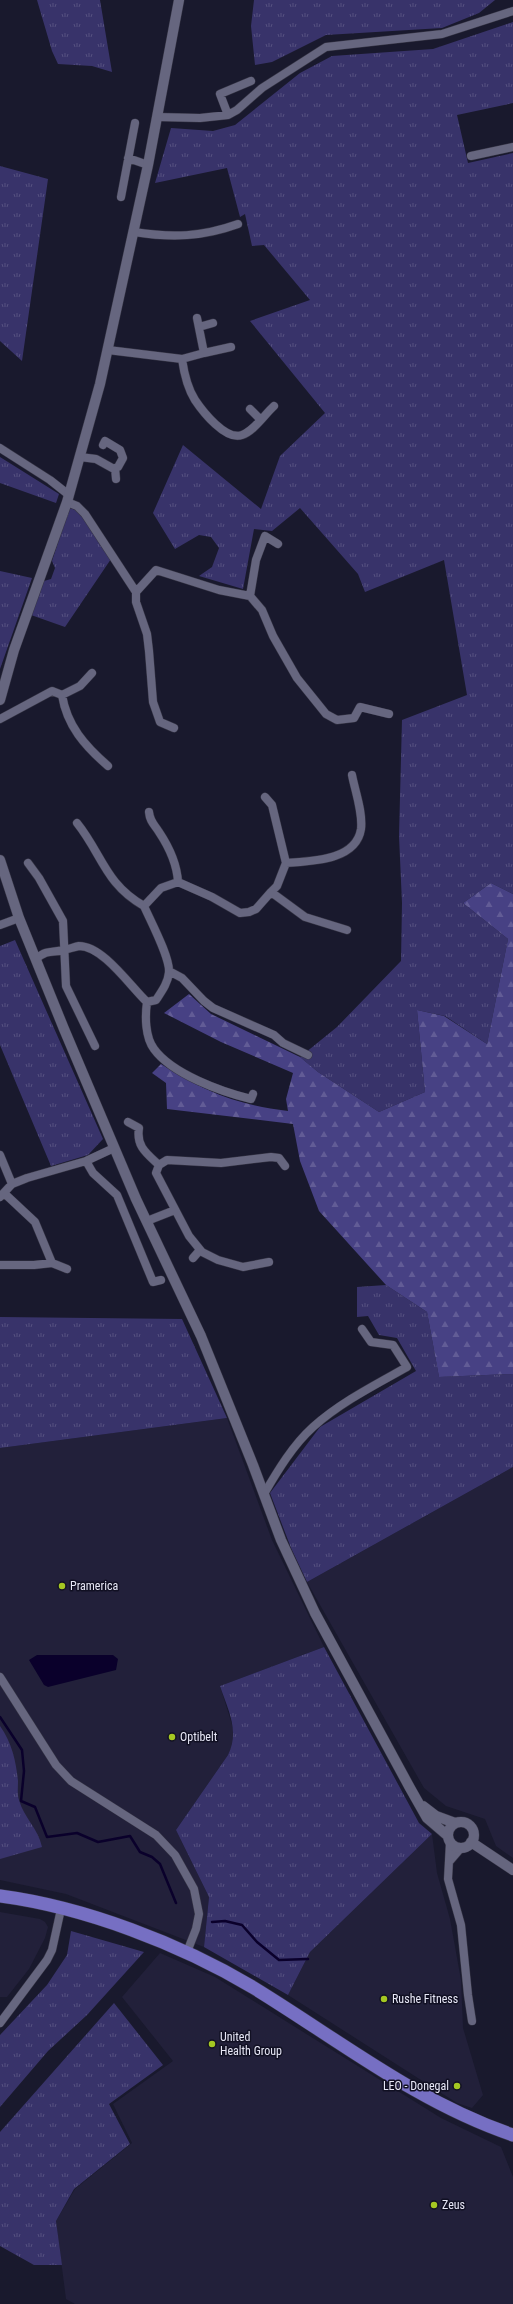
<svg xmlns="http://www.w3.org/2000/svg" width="513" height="2304" font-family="'Roboto Condensed',sans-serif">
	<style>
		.built { fill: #22203a }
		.grass { fill: url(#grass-tufts) }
		.forest { fill: url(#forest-firs) }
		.water { fill: #0a002b }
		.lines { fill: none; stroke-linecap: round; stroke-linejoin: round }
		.stream { stroke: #0a002b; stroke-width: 2.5 }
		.minor-casing { stroke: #373646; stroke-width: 9 }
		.tertiary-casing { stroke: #373646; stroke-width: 11 }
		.primary-casing { stroke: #373646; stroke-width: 14 }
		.minor { stroke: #66667f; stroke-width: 8 }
		.tertiary { stroke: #66667f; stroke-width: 10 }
		.primary { stroke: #766fc3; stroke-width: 13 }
		.poi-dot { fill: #a5c822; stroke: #111023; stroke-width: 1.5 }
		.labels { text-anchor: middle; stroke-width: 3; stroke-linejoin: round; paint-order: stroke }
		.poi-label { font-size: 12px; fill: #e7e7f6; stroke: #111023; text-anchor: start }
	</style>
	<defs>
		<pattern id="grass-tufts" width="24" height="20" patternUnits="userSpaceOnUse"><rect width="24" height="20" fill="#38336a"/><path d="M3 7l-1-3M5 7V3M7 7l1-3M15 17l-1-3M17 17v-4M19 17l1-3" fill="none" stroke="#555180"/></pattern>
		<pattern id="forest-firs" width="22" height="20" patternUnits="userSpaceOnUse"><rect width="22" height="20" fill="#474184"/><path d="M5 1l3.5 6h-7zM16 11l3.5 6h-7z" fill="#625c96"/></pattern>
	</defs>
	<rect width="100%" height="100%" fill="#19192d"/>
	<path class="built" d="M227 1418 272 1540 324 1647 220 1686 234 1731V1743L228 1755 176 1830 209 1897 204 1947 66 1894 0 1880V1448Z
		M513 1467V1858L496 1846 485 1819 446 1806 424 1788 307 1582Z
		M432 1834 437 1873 450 1919 461 1980 463 2028 483 2095 472 2108 457 2103 288 1995 310 1952Z
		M0 1912 40 1919 45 1922 48 1927 45 1938 29 1969 7 1997H0Z
		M160 1953 215 1977 441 2118 501 2147 513 2177V2304H75L66 2299 56 2221 75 2189 132 2143 113 2104 173 2061 122 1997Z"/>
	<path class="grass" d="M37 0H100L112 72 92 66 58 64 52 51Z
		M254 0H495L479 13 442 28 326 35 272 62 255 65 251 26Z
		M513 22V103L457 115 468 163 513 153V894L491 883 463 903 508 939 487 1044 445 1016 417 1010 425 1092 379 1112 318 1072 300 1057 337 1027 401 961 402 903 399 836 402 720 467 695 444 560 365 592 358 574 300 508 272 531 254 529 243 589 199 576 212 567 219 548 211 537 199 535 175 549 153 513 183 445 261 509 280 456 325 413 250 321 310 300 264 245 252 246 245 214 240 217 227 168 155 183 171 128 213 131 235 125 300 73 332 56 433 49Z
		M0 166 48 179 22 361 0 341Z
		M0 457 59 494 56 503 0 483Z
		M69 508C85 509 103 546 111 559L65 627 31 615 44 581 51 579 55 568 52 561Z
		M0 571 32 578 0 669Z
		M15 940 103 1139 88 1155 51 1166 0 1045V946Z
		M386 1285 427 1312 439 1377 513 1374V1467L307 1582 291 1548 270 1493 320 1427 416 1371 397 1338 379 1335 368 1316 357 1317V1287Z
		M0 1317 182 1319 227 1418 0 1448Z
		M324 1647 419 1823 432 1834 310 1952 288 1995 204 1947 209 1897 176 1830 228 1755C240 1731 228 1710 220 1686Z
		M0 1726C12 1743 16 1761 18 1781 18 1787 17 1794 19 1800 24 1818 38 1828 42 1847L0 1859Z
		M71 1931 144 1952 87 2015 48 2051 0 2107V2035L47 1985 67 1955Z
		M114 2003 163 2065 109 2104 130 2144 74 2189 56 2221 62 2265H34L0 2246V2132Z"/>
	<path class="forest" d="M491 883 513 894V1374L439 1377 427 1312 386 1285 319 1211 300 1161 293 1124 167 1109 166 1083 152 1073 161 1064C203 1091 237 1105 288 1111L286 1099 293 1073 221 1042 164 1013 189 994 211 1014 300 1057 318 1072 379 1112 425 1092 417 1010 444 1016 487 1044 508 939 463 903Z"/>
	<path class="water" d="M37 1655H113L118 1659 116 1670 48 1687 44 1685 29 1660Z"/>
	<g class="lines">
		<path class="stream" d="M0 1717 22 1750 24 1771 21 1801 35 1807 47 1837 77 1833 98 1842 130 1836 140 1852 152 1857 160 1864 176 1903
			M212 1922 225 1921 242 1925 257 1942 279 1960 308 1959"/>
		<g class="minor-casing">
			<path id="minor" d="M228 115 220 94 251 81
				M157 117 200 118 228 115 237 110 262 88 326 47 442 34 513 11
				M471 156 513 147
				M128 158 148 165
				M121 197 135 123
				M134 232C172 238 202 237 238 224
				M197 318 204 353 231 347
				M199 327 213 323
				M108 350 182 359 204 353
				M182 359C184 373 188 389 195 400 203 412 226 441 242 435 254 431 265 414 274 406
				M250 409 260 419
				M0 448 50 480 69 495
				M80 457 96 459 114 469 118 467 123 458 120 450 105 441 103 445
				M115 468 116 479
				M67 502 77 506 85 514 136 592 156 570 219 590 250 596 262 610 273 636 297 678 326 714 337 720 354 718 360 707 389 714
				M136 592V602L147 634 149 651 153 702 160 722 174 728
				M250 596 256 560 265 536 278 544
				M62 695 80 686 92 673
				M0 719 52 691 62 695C67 726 85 746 108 766
				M265 797 272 805 286 863C311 861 356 861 361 829 363 812 355 791 352 775
				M149 812C150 822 154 824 159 832 169 847 177 864 178 882L212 897 240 913 249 912 256 909 271 892
				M77 823C102 854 105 884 144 906L161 888 178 882
				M28 863 39 878 63 921 66 986 95 1046
				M286 863 277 886 271 892 305 917 347 930
				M0 925 19 918
				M36 959C48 949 51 953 64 950 69 949 74 947 79 946 103 946 130 986 147 1002L156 1000C162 991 168 983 169 972 170 957 150 920 144 906
				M169 971 182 978 204 1001 213 1008 274 1035 283 1043 308 1055
				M147 1002C145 1016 145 1037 154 1049 172 1074 222 1092 251 1099L253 1094
				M128 1122 139 1128C136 1146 146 1153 159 1165
				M0 1155 12 1184
				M86 1161 93 1173 117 1195 153 1282 161 1280
				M4 1193 35 1222 52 1263
				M0 1197 12 1184 27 1178 86 1161 114 1148
				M147 1221 175 1210
				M193 1258 200 1250
				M269 1262 243 1267 218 1260 202 1252 189 1236 156 1173 159 1165 167 1160 221 1163 271 1157 279 1158 285 1166
				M0 1265H34L52 1263 67 1269
				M264 1494C278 1470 293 1445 313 1427 341 1402 375 1385 407 1367L393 1345 371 1342 362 1329
				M0 1677 56 1765 71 1781 156 1835 175 1855 194 1889 199 1914 196 1929 187 1952
				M450 1842 448 1879 461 1925 468 1995 472 2021
				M449 1862 461 1848
				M0 2023 47 1960 52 1950 61 1909"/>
		</g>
		<g class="tertiary-casing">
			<path id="tertiary" d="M0 700 14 650 67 502 100 384 148 165 179 0
				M0 860 19 918 64 1029 136 1199 201 1336 253 1465 281 1540 315 1613 410 1788 427 1818 448 1836
				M423 1806 436 1816 455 1823
				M448 1835a13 13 0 1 1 26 0a13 13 0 1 1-26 0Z
				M471 1842 513 1870"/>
		</g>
		<g class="primary-casing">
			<path id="primary" d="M0 1896C84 1907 181 1944 254 1988 339 2040 418 2103 513 2135"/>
		</g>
		<use href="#minor" class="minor"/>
		<use href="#tertiary" class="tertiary"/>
		<use href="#primary" class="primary"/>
	</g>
	<g class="poi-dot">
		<circle cx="62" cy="1586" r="4"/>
		<circle cx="172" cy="1737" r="4"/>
		<circle cx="384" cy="1999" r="4"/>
		<circle cx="212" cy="2044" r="4"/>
		<circle cx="457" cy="2086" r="4"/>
		<circle cx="434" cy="2205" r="4"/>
	</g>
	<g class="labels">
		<g class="poi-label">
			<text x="70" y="1590">Pramerica</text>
			<text x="180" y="1741">Optibelt</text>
			<text x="392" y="2003">Rushe Fitness</text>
			<text x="220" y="2041">United<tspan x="220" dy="14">Health Group</tspan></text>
			<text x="449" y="2090" text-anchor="end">LEO - Donegal</text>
			<text x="442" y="2209">Zeus</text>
		</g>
	</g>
</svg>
